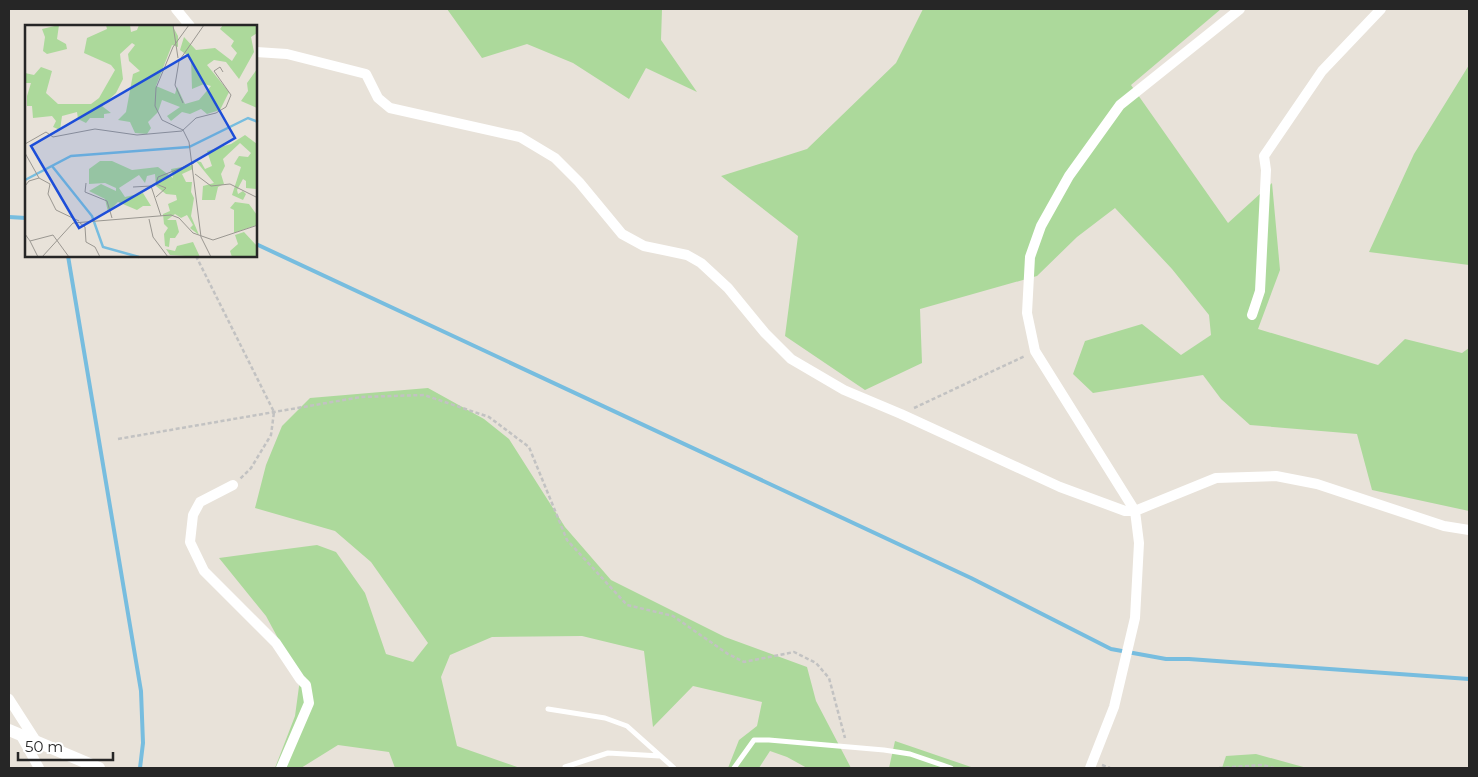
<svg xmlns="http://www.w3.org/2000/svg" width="1478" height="777" font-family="Montserrat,sans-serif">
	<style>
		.green { fill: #acd99b }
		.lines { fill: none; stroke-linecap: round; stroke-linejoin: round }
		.stream { stroke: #77bddf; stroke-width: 4 }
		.path { stroke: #c2c2c2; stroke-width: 2.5; stroke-dasharray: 4 2.5; stroke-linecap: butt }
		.service { stroke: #fff; stroke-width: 5 }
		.minor { stroke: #fff; stroke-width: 10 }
		.tertiary { stroke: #fff; stroke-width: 12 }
		.inset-river { fill: none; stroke: #77bddf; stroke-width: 2.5 }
		.inset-road { fill: none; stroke: #9a9791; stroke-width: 1 }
		.view { fill: #1d4ed8; fill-opacity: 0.15; stroke: #1d4ed8; stroke-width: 2.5 }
		.inset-edge { fill: none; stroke: #262626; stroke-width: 2.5 }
	</style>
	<rect width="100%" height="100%" fill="#e8e2d9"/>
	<path class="green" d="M447 9H662L661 40 697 92 646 68 629 99 573 63 527 44 482 58Z
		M923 9H1221L1131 85 1228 223 1272 183 1280 270 1258 329 1378 365 1405 339 1462 353 1469 348V511L1372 490 1357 434 1250 425 1221 399 1203 375 1093 393 1073 374 1085 341 1142 324 1181 355 1211 335 1209 315 1172 269 1115 208 1077 237 1037 276 920 309 922 363 865 390 785 336 798 236 721 176 807 149 896 63Z
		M1469 65V265L1369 252 1414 154Z
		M428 388 484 419 509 439 565 527 611 580 725 637 807 667 816 701 851 768H807L787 757 770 751 759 768H728L739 740 757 726 762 702 693 686 653 727 644 651 582 636 492 637 450 655 441 677 457 746 520 768H395L389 752 338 745 301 768H275L295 716 300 679 266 616 219 558 317 545 336 552 365 593 386 654 413 662 428 643 371 562 335 531 255 508 266 465 282 426 310 398Z
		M895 741 974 768H889Z
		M1256 754 1307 768H1222L1226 756Z"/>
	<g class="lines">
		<path class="stream" d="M9 217 26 218
			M256 244 971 578 1111 649 1166 659H1189L1469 679
			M68 256 141 691 143 743 140 768"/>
		<path class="path" d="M196 256 274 412 271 435 251 468 240 479
			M914 408 1025 356
			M118 439 361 397 424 395 489 417 529 447 567 540 627 605 673 616 728 654 744 662 794 652 816 663 829 678 845 738
			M1102 765 1110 768
			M1219 768 1262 765 1274 768"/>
		<path class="service" d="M548 709 605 718 627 726 674 768
			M565 767 608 753 660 756
			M734 768 754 740H769L884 750 910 754 951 768"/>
		<path class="minor" d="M176 9 190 26
			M256 52 287 54 366 74 378 98 390 108 520 137 555 158 579 182 622 234 644 246 687 255 701 263 728 288 765 333 791 359 844 390 901 414 1060 487 1125 511H1135L1216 478 1276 476 1317 484 1444 526 1469 530
			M1252 315 1260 291 1266 170 1264 156 1322 71 1381 9
			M233 485 200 502 193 515 190 542 204 571 276 643 300 679 306 685 309 703 281 768
			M9 699 36 741
			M20 734 39 768
			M1090 768 1114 707 1135 618 1139 543 1135 511 1035 351 1027 313 1030 257 1041 226 1069 176 1120 105 1240 9"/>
		<path class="tertiary" d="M9 730 99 768"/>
	</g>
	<g transform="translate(25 25)">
		<rect width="232" height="232" fill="#e8e2d9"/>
		<path d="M34 0 32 14 41 19 42 24 22 29 18 26 20 12 17 4ZM81 0H105L106 7 112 5 114 0H147L153 11V22L147 20 131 61 150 69 152 62 160 79 174 75 186 61 179 59 167 64 166 33 155 25 159 12 171 25 190 23 207 36 212 28 206 21 209 16 195 4 198 0H232V8L226 12 229 27 214 54 201 37 189 35 182 40 204 67 195 85 182 89 176 84 165 89 157 87 146 96 142 91 155 82 137 75 133 87 123 97 126 103 122 109 110 108 105 97 93 95 101 87 108 49 115 46 104 36 103 29 110 20 107 18 95 29 98 54 91 68 77 81 86 88 79 89V93H65L61 98 53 94 52 87 37 91 35 105 28 102 31 96 27 91 8 93 7 81H2V71L6 58H0V48L9 50 16 42 27 46 21 68 33 79H66L74 73 90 45 86 40 59 28 62 13 82 4ZM232 44V83L216 76 223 66 222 58ZM220 110 232 119V164L221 163V156L218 154 212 165 213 169 218 166 221 169 218 175 207 170 216 142 209 139 214 131 223 132 226 128 215 118 198 134 200 141 196 149 199 159 193 162 190 175H177L178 161 189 158 171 136 176 137 180 144 187 141 182 126 206 119ZM75 136H87L107 145 133 142 148 153 146 144 168 140V144L157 149 161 157H167L166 167 169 173 166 191 174 210 165 203 168 200 162 190 156 193 150 189 142 195H151L154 207 150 213H145L144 222 140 221 139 209 143 203 139 199 138 189 145 186 143 179 152 175 151 170 141 169 131 161 130 149 122 151 120 158 114 150 94 163 100 172 118 168 126 181H118L112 185 93 177 83 187 80 174 64 166 76 159 91 166V163L80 158 64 159V144ZM210 177 224 179 232 190V200L209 208V185L205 183ZM219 207 232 221V232H207L205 226 213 219 210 210ZM168 217 175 232 145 230 141 224 150 226 152 221Z" fill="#acd99b"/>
		<path class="inset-river" d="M27 141 67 191 78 222 114 232M0 155 46 131 164 122 223 93 233 97"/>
		<path class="inset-road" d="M148 0 153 33M164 0 148 22 131 63 130 81 137 95 158 105 164 117 176 212 186 232M158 78 150 60 154 36 179 0M0 119 21 107 28 112 70 104 112 110 157 106 171 93 191 88 201 82 206 70 189 46 195 42 198 47M0 128 14 153 25 159 23 169 31 185 54 196M170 149 186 161 205 159 233 173M61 158 60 167 82 176 87 193M131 159 141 163 131 172M0 161 4 156 14 153M126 161 131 159 133 152 169 138M126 161 136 191M108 162 126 161M124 194 128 212 143 232M55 198 60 202 61 217 70 222 75 232M0 209 5 216 28 210 44 232M5 216 13 232M17 232 48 198 146 190 154 193 168 208 188 215 233 200"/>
		<path class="view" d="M163 30 210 113 54 203 6 121Z"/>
		<rect width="232" height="232" class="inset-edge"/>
	</g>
	<rect width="1478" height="777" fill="none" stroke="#262626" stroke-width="20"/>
	<path d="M18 752v8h95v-8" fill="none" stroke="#262626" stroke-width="2.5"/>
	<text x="25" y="752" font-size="15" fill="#262626" stroke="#ffffff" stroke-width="4" paint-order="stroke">50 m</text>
</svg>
